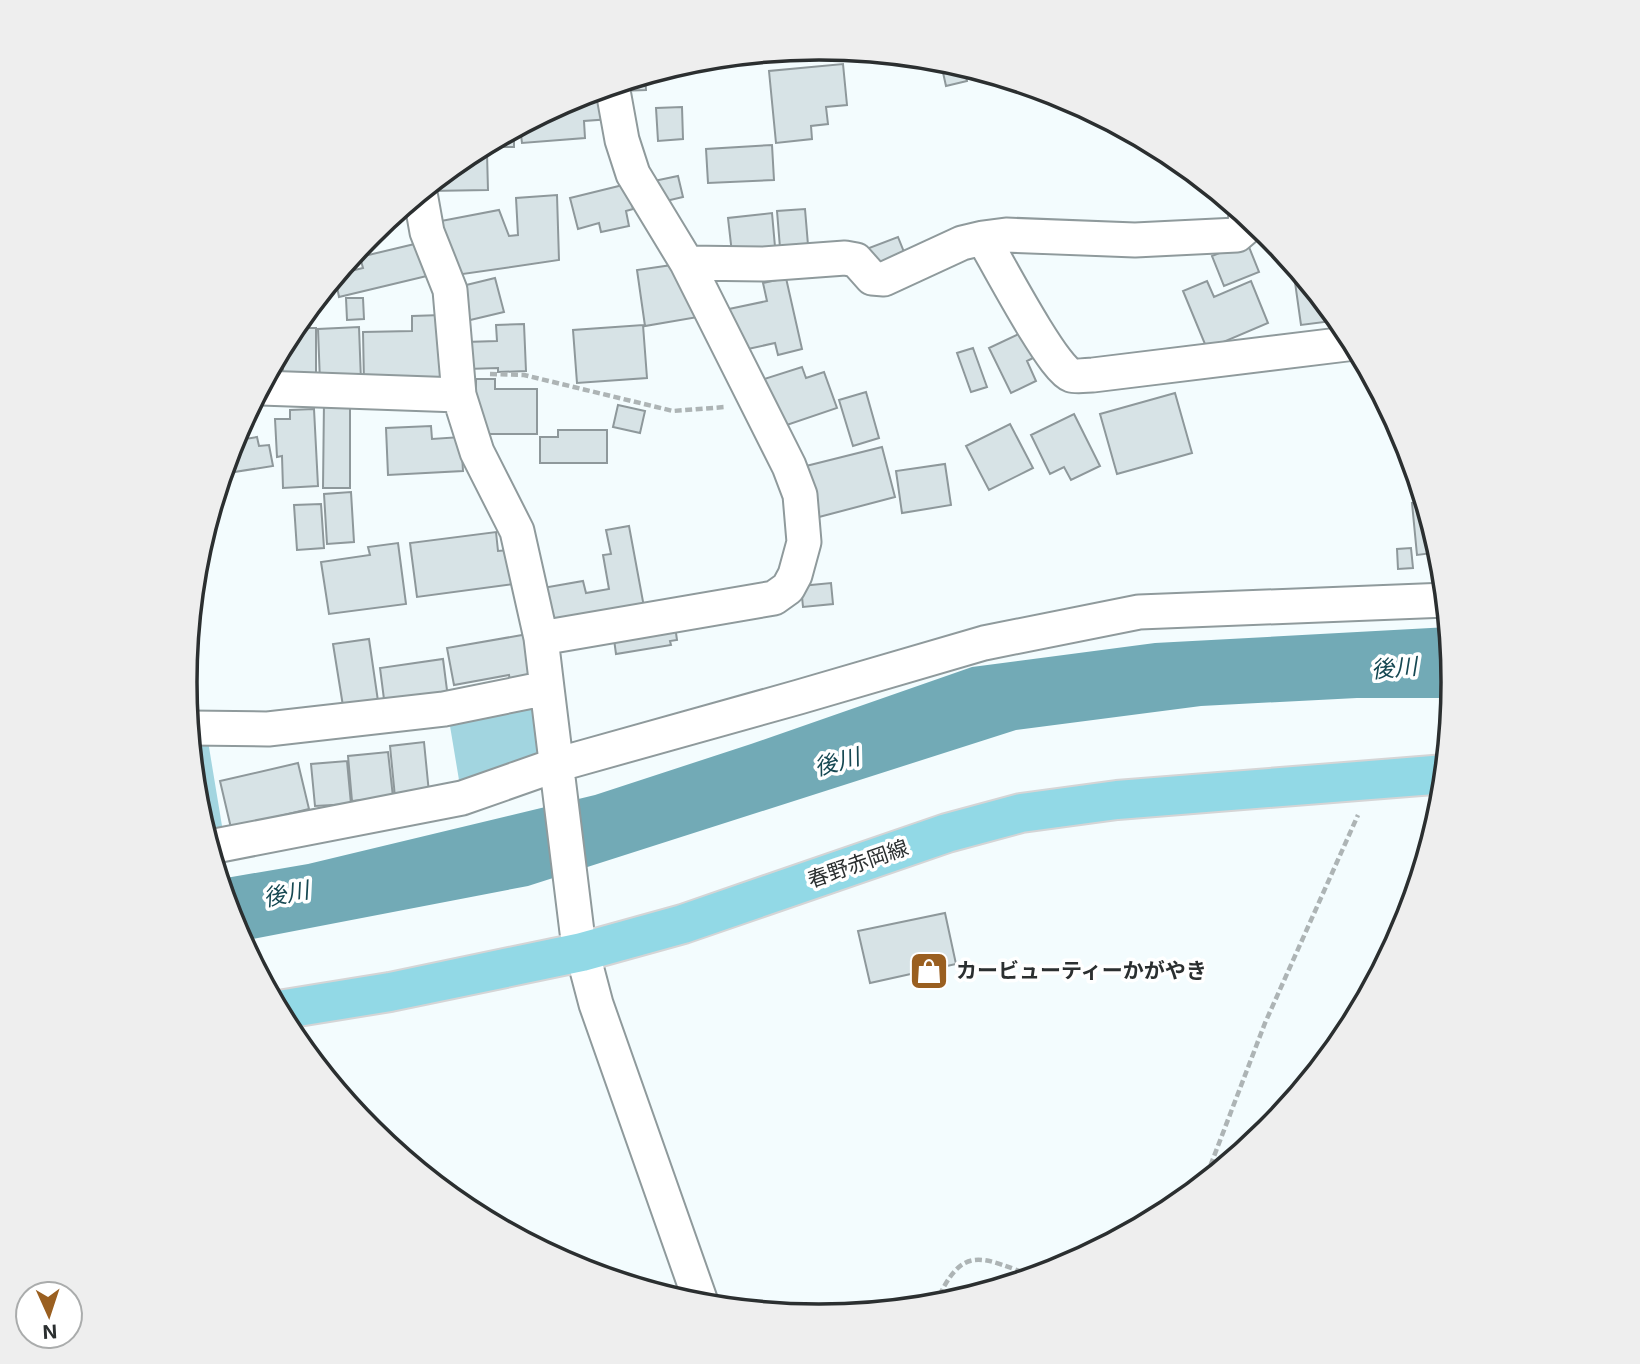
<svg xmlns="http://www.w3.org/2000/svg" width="1640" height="1364" font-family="Inter,'Noto Sans JP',sans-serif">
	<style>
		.green { fill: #a2d5e0 }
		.water { fill: #72aab6 }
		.building { fill: #d7e3e6; stroke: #8e989b; stroke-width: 2 }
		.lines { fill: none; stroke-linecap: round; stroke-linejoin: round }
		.minor-casing { stroke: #8f9a9c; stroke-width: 37 }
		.major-casing { stroke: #d5d5d6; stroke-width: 42 }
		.path { stroke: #adb4b5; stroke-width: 4.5; stroke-dasharray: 7 3.5; stroke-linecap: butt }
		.minor { stroke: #fff; stroke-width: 33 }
		.major { stroke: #92d9e6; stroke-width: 38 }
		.labels { text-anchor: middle; stroke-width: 7; stroke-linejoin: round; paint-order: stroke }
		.street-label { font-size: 21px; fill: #2b2f30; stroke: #fff }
		.poi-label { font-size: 21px; font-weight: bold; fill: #2b2f30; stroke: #fff; text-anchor: start }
		.water-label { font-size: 23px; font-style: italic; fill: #164852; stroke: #fff }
		.rim { fill: none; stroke: #2b2f30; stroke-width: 3.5 }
	</style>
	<rect width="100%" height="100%" fill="#f3fcfe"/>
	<path class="green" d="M547 688 556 765 462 798 447 708Z
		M190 728 206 729 225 844 210 847 197 805Z"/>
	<path class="water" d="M1449 627 1455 682 1453 698H1357L1201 706 1016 730 528 886 242 941 233 925 220 879 308 864 595 795 751 744 972 667 1155 643Z"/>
	<path class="building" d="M902 55 925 58 904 63Z
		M940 59 964 66 967 81 946 86Z
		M843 64 847 105 826 107 828 124 811 126 812 139 776 143 769 71Z
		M645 75 646 90 619 91 618 83Z
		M608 86 611 119 584 121 585 138 522 143 520 126 577 95Z
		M682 107 683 139 658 141 656 108Z
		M514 129V147H481Z
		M772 145 774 180 708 183 706 149Z
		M487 153 488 190 429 191V186L468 154Z
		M678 176 683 197 653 204 649 182Z
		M627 184 633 209 626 211 629 226 601 232 599 223 578 229 570 198Z
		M557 195 559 260 456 275 441 221 499 210 509 236 518 235 516 198Z
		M805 209 809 257 781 260 777 211Z
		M772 213 776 258 733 262 728 218Z
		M898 237 908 262 880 274 869 248Z
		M423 242 431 275 339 297 335 277 338 274 363 268 360 257Z
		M1247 242 1259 272 1224 286 1212 256Z
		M1292 261 1340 320 1301 325Z
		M679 264 684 294 694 293 698 317 645 326 637 270Z
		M495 278 504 312 466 321 458 287Z
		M786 278 802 349 778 355 775 343 734 352 724 310 767 301 763 283Z
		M1207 281 1214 297 1251 281 1268 323 1207 349 1183 291Z
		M346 298H363L364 319 347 320Z
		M442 315 443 382 364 383 363 332 412 331V316Z
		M297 324 298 328H316V375L283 376V347Z
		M524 324 526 371 498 372V368L467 369 465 342 497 341 496 325Z
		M643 325 647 378 577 383 573 330Z
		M359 327 361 381 320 382 318 329Z
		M1025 331 1037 356 1027 361 1036 381 1011 393 989 348Z
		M973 348 987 387 971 392 957 353Z
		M802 367 806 378 824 372 837 408 775 429 758 381Z
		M476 379H495V389H537V434H476Z
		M866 392 879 438 853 446 839 400Z
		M1175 393 1192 453 1117 474 1100 414Z
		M324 401 350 402V488H323Z
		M618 405 645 411 640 433 613 427Z
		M314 409 318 486 283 488 282 456 277 457 275 419H290V410Z
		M1074 414 1100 466 1071 480 1064 467 1050 474 1031 435Z
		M1010 424 1033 468 989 490 966 446Z
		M431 426 432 439 461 437 463 471 388 475 386 428Z
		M558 430H607V463H540V437H558Z
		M257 437 259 446 269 445 273 466 234 472 230 450 233 441Z
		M882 447 895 497 819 517 806 466Z
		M945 464 951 505 902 513 896 471Z
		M351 492 354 542 327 544 324 494Z
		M1425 502 1441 552 1417 555 1412 503Z
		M321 504 324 548 297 550 294 505Z
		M629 526 644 607 544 626 537 589 583 581 586 593 609 589 603 555 611 554 606 530Z
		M496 532 498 551 510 550 514 584 417 597 410 543Z
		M398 543 406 604 329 614 321 562 370 555 368 547Z
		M1411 548 1413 568 1398 569 1397 549Z
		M831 583 833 604 803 607 801 586Z
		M675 626 677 640 670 641 671 645 616 654 613 632Z
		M528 634 537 682 511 687 509 675 454 685 447 648Z
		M369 639 378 701 343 706 333 644Z
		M443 659 448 698 385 707 380 668Z
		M424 742 429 793 395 797 390 746Z
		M388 752 393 797 352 801 348 756Z
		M347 761 351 804 315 806 311 764Z
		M298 763 309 809 231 828 220 781Z
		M945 913 956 964 870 983 858 931Z"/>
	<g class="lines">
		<g class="minor-casing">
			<path id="minor" d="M420 193 427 232 450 290 459 395 477 452 517 531 541 638 547 688
				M983 238C996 260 1053 369 1071 375 1077 377 1087 375 1093 375L1355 343
				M687 263 763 264 845 258 856 260 872 278 884 279 962 243 983 238 1006 235 1135 240 1237 235 1244 229 1246 215
				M261 388 459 395
				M541 638 774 598 788 588 795 575 804 542 800 495 789 466 687 263 633 174 622 140 612 85
				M190 728 268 729 444 709 547 688 577 932 596 1004 702 1305
				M210 847 462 798 556 765 799 697 984 643 1139 612 1447 600"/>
		</g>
		<g class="major-casing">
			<path id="major" d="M279 1010 390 992 582 952 683 924 947 833 1021 813 1117 800 1446 774"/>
		</g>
		<path class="path" d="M490 374 524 375 673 411 725 407
			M1203 1185 1265 1023 1358 815
			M935 1305C963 1241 981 1258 1036 1277"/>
		<use href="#minor" class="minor"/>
		<use href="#major" class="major"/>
	</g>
	<defs>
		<g id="shop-square" transform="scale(2.0125)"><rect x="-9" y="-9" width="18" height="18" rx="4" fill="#9a5f20" stroke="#fff"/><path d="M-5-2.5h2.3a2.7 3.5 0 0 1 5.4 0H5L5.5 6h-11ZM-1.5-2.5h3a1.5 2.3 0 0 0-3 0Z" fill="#fff"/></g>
	</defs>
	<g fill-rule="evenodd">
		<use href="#shop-square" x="929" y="971"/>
	</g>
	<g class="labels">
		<g class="street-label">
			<text transform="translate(858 864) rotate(-19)" y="7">春野赤岡線</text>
		</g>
		<g class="poi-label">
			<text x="956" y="978">カービューティーかがやき</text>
		</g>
		<g class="water-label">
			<text transform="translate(1394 668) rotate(-5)" y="8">後川</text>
			<text transform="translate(837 762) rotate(-15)" y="8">後川</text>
			<text transform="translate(286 894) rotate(-11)" y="8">後川</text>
		</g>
	</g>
	<path d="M0 0H1640V1364H0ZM197 682a622 622 0 1 1 1244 0a622 622 0 1 1-1244 0Z" fill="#eee" fill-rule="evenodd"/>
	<path class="rim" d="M197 682a622 622 0 1 1 1244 0a622 622 0 1 1-1244 0Z"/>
	<g transform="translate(49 1315) rotate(177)"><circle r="33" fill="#ffffff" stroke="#aaacac" stroke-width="2"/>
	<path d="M0-5L12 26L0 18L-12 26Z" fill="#9a5f20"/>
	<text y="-10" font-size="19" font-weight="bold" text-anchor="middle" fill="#2b2f30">N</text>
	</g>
</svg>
